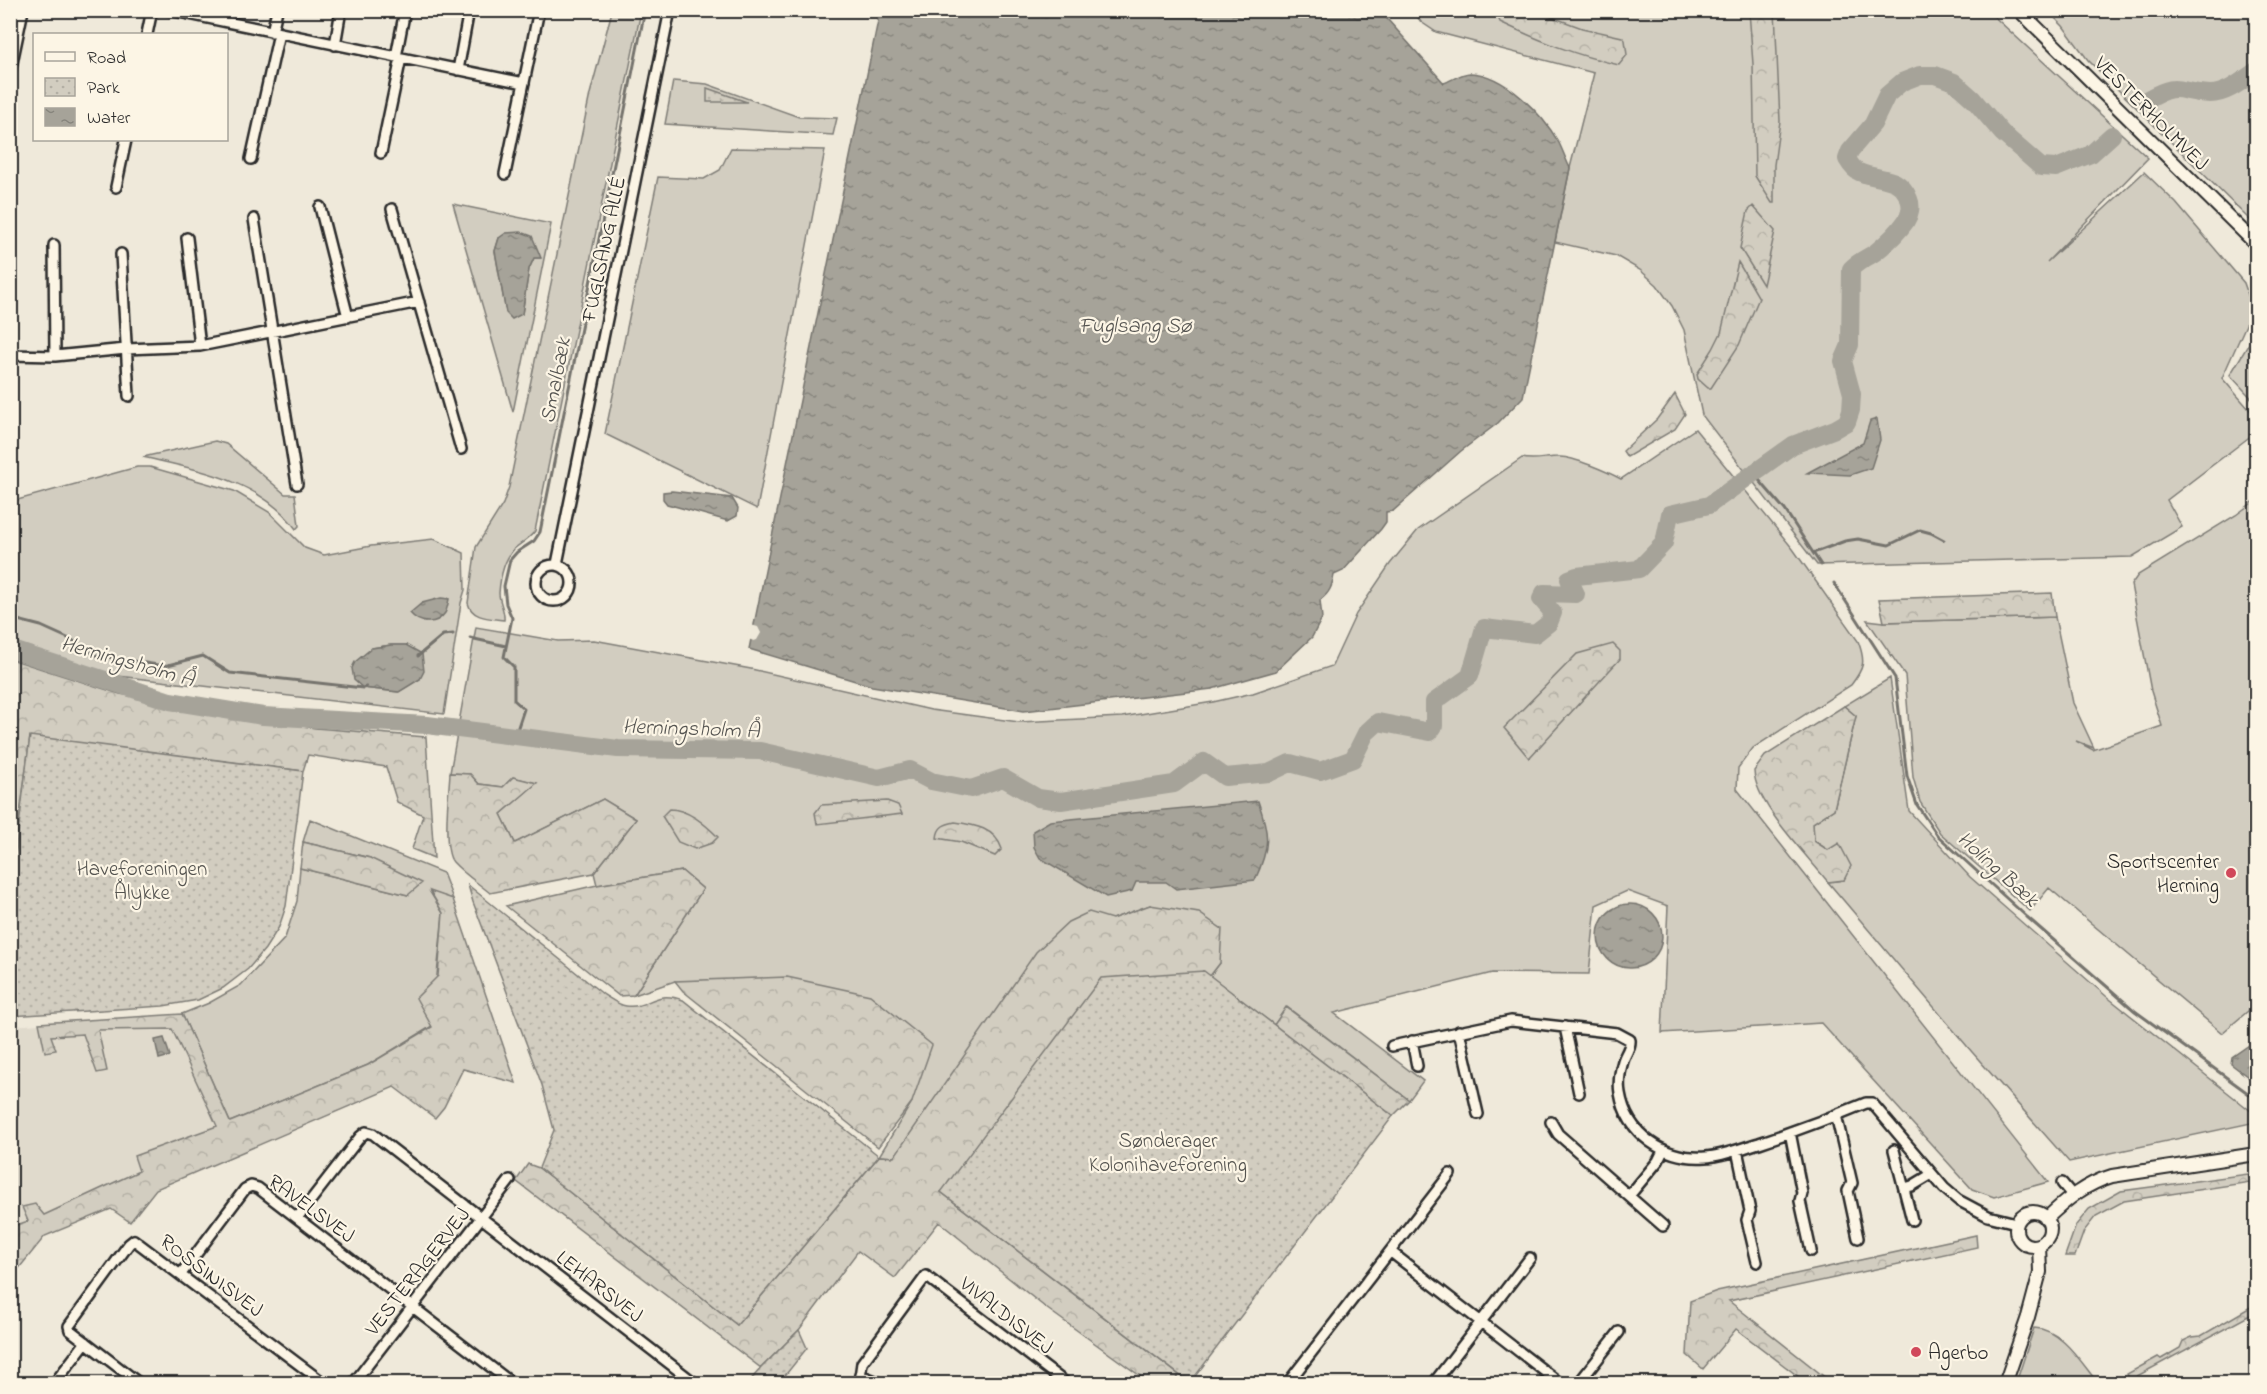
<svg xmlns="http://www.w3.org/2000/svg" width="2267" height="1394" font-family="'Indie Flower',sans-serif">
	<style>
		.built { fill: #e0dacc }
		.grass { fill: #d2cdc0; stroke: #7e7c76; stroke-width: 1.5; fill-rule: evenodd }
		.forest { fill: url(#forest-crowns); stroke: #7e7c76; stroke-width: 1.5 }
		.park { fill: url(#park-dots); stroke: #7e7c76; stroke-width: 1.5 }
		.water { fill: url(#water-ripples); stroke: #75736d; stroke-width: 1.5 }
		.pier { fill: #efe9da }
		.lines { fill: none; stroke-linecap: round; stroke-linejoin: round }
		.stream { stroke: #75736d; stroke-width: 3 }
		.river { stroke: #a6a399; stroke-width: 18 }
		.minor-casing { stroke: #2b2b2b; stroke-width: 14 }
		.tertiary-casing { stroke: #2b2b2b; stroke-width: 16 }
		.minor { stroke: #fcf5e5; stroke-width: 9 }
		.tertiary { stroke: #fcf5e5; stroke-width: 12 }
		.poi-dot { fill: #d1495b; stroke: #fcf5e5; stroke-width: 2 }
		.labels { text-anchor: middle; stroke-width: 4.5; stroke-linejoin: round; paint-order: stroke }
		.street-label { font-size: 21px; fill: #2b2b2b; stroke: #fcf5e5 }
		.poi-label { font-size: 21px; fill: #2b2b2b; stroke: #fcf5e5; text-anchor: end }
		.park-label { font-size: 21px; fill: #555450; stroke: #fcf5e5 }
		.water-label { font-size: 22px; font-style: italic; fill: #565552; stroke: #fcf5e5 }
	</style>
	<defs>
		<pattern id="forest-crowns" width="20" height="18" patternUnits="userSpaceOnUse" patternTransform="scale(1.5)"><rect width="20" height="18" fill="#d2cdc0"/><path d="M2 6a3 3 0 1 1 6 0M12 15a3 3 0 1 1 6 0" fill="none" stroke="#b4b0a5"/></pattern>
		<pattern id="park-dots" width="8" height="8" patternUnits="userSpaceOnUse" patternTransform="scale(1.5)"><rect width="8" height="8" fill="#d2cdc0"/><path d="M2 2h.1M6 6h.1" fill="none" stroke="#b4b0a5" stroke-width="1.8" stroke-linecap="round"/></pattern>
		<pattern id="water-ripples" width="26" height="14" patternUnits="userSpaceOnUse" patternTransform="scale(1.5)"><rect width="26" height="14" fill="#a6a399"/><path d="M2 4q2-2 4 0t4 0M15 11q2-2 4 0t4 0" fill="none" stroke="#87857d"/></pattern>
	</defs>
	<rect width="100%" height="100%" fill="#efe9da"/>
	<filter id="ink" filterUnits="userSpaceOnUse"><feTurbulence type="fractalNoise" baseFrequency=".0167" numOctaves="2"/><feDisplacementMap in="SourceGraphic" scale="12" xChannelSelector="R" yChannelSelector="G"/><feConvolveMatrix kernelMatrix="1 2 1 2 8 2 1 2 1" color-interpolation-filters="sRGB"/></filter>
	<g filter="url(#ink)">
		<path class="built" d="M182 1014 243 1151 155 1189 130 1222 111 1209 45 1236 11 1278V1026Z"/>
		<path class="grass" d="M612 11H641L535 531C529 539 521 543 514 549 504 560 500 578 499 593 499 602 505 610 504 620 490 618 472 619 468 603L476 547 503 504 509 487 590 94Z
			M1413 11H1988L2148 158 2047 262 2144 172 2176 203 2244 283 2253 309 2222 378 2256 417V432L2167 500 2182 527 2132 557 1817 565 1702 415 1684 330 1672 306 1657 285 1640 270 1616 256 1555 242 1570 168 1594 73 1436 32 1421 22Z
			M2048 11H2256V226L2088 60 2063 26Z
			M673 81 707 84 799 117 837 118 833 135 665 124Z
			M731 148 825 150 757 509 605 434 658 177 704 179 720 170Z
			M453 204 551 224 513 412ZM499 238 541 258H534L529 269 522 314 506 312 495 251Z
			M2251 340 2256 341V403L2230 375Z
			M1695 429 1793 549 1858 641C1866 662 1864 668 1851 685L1753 748 1738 768 1737 789 2048 1182 1994 1197 1972 1189 1821 1023 1662 1033 1668 906 1627 891 1596 905 1589 974 1492 973 1334 1013 1423 1081 1409 1100 1287 1007 1274 1025 1210 976 1220 963 1150 905 1112 919 894 1157 879 1156 912 1102 675 981 634 995 703 889 682 871 597 885 594 873 636 819 603 799 515 843 501 814 536 783 513 777 503 787 479 784 470 774 450 773 476 627 558 641 594 640 751 669 931 710 1019 722 1122 717 1213 702 1253 693 1332 666 1356 614 1390 564 1418 530 1522 458C1535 461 1545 457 1559 457 1572 456 1608 472 1621 479Z
			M215 441 226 444 285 494H295L299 526 296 529C261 480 198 470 143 457Z
			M137 467H150L234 491 269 512 305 548 324 555 371 546 434 539 464 553 465 590 461 603 444 714 101 674 11 641 10 502ZM448 599C446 614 440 620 425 622ZM391 645H406L420 679 398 692 363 688 372 648Z
			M2256 500V1008L2254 1006 2222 1033 2049 888 2030 911 1940 833 1920 802 1913 777 1905 675 1867 620 1884 622 2055 617 2073 703 2094 748 2076 741 2093 750 2162 726 2151 691 2131 585 2138 575 2236 515Z
			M1890 678 1909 811 1970 877 2106 996 2256 1115V1122L2069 1162 1972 1052 1828 882 1844 880 1828 850 1814 841 1813 823 1834 809 1856 716 1844 706Z
			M310 819 443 873 453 899 430 892 443 913 432 1026 368 1065 230 1122 182 1014 209 1003 241 985 285 938 297 901 300 868 408 895 370 858 303 842Z
			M2034 1328C2062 1329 2082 1364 2098 1383H2016Z"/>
		<path class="forest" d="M1501 11H1536L1582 28 1622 37 1625 40 1627 55 1619 65C1575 55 1540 41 1500 22L1498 17Z
			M1749 11H1775L1780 121 1774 165V203H1772L1755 176 1753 64Z
			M1753 206 1775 231 1763 285 1740 248 1748 211Z
			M1738 262 1759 298 1739 345 1711 388H1708L1698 379 1697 374 1713 349 1721 333Z
			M1675 394 1685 414 1675 429 1627 457 1623 451 1657 419Z
			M2052 593 2055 617 1884 622 1879 599Z
			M1613 644 1620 651V659L1529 758 1504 728 1577 654Z
			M11 659 120 694 206 710 315 728 426 737 434 858 412 849 423 815 397 802 386 767 308 755 303 771 30 737 11 886Z
			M1844 706 1856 716 1834 809 1813 823 1814 841 1828 850 1839 843 1851 866 1844 880 1828 882C1807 855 1755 804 1754 771L1765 756Z
			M450 773 470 774 479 784 503 787 513 777 537 783 501 814 515 843 603 799 636 819 594 873 490 893C478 883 464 874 453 862 442 849 449 791 450 773Z
			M887 801 898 805 902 814 817 824 815 813 821 805Z
			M669 809C688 809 705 824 718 837L712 843 695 849 678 842 662 816Z
			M955 822C975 825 995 828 1002 849L995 856 961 842 937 838C938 826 945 824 955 822Z
			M303 842 370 858 422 883 408 895 300 868Z
			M682 871 703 889 634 995 619 996 506 906 597 885Z
			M430 891 453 899 516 1083 463 1069 444 1107 435 1118 394 1087 156 1189 130 1222 111 1209 45 1236 11 1278V1227L28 1221 22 1207 35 1204 44 1215 139 1171 134 1156 217 1126 172 1029 98 1030 107 1071 97 1073 83 1034 51 1036 56 1050 45 1052 39 1023 182 1014 230 1122 368 1065 432 1027 416 998 438 976 443 913Z
			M1150 905 1199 913 1222 929 1220 963 1210 976 1203 971 941 1192 1179 1375 1173 1383H1150L1046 1308 939 1222 895 1278 858 1251 799 1330 761 1368 516 1181 528 1164 539 1168 737 1325 879 1156 894 1157 1036 952 1068 922 1089 912 1112 919Z
			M787 977 870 995 932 1045 912 1102 878 1147 683 991 675 981Z
			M1286 1007 1409 1100 1393 1116 1274 1025Z
			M2248 1174 2251 1182 2124 1201 2096 1216 2084 1231 2075 1256H2065L2076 1225 2089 1209 2121 1191Z
			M1976 1235 1977 1247 1729 1301 1832 1383H1807L1736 1329 1703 1369 1687 1355 1690 1301 1717 1291Z
			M2254 1305 2256 1308V1321L2252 1314 2130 1380 2127 1374 2158 1357 2161 1359 2180 1348 2183 1341 2192 1337 2201 1336Z"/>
		<path class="park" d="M707 88 747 102H707Z
			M30 736 303 771 286 906 279 927 265 949 248 969 223 988 198 1000 163 1006 11 1016V891Z
			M468 885 604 995C611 999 618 1005 626 1006 650 1009 653 989 683 1000L879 1156 737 1325 539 1168 554 1130 542 1085 473 902Z
			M1204 971 1393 1116 1190 1383 941 1192 1101 978Z
			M799 1330 807 1348 779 1383H748L761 1368Z"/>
		<path class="water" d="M880 11H1380L1444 83C1452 80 1462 73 1470 73 1505 74 1543 115 1559 143 1563 151 1566 160 1570 168L1523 397 1498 423 1461 451 1393 511 1386 512V522L1381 529 1343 571 1334 575C1332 586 1330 593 1320 600L1322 618 1312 637 1276 671 1212 689 1024 711 872 686 749 649Z
			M521 232 532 236 541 258H534L529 269 522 314 512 319 506 313 495 251 499 238 506 233Z
			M1877 419 1880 440 1871 468 1850 475 1807 473 1863 443 1870 421Z
			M672 491 732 498 738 508 737 516 728 521 667 504 663 499V492Z
			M441 598 449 599C448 603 447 610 445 613 436 626 419 624 410 613L422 603Z
			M391 645H406L422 654 424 671 420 679 399 692 363 688 354 680 352 668 355 662 372 648Z
			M1258 801C1270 835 1270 847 1255 880L1176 889 1166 882H1136L1132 891 1106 897 1040 858 1034 847 1033 831 1050 821Z
			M1598 936a32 32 0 1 1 64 0a32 32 0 1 1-64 0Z
			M164 1038 170 1056 159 1059 155 1040Z
			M2252 1043 2256 1044V1083L2231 1064 2232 1057Z"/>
		<path class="pier" d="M751 625 758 627 761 633 757 640 754 641 748 639Z"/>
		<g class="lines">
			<path class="stream" d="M1753 473 1785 510 1821 565
				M1813 553 1845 541 1858 539 1889 545 1920 530 1931 533 1944 540
				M1834 583 1895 678 1907 776 1917 805 1937 835 2027 917 2135 1011 2256 1099
				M10 618 41 626 72 640 95 655 164 666 203 656 230 673 363 688 366 687
				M470 638 506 646
				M418 656 443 635 453 634
				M515 736 524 709 514 700V667L504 657 512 618 506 604 504 586 510 560 517 552 534 541 540 532 645 10"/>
			<path class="river" d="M2146 100C2180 80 2177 93 2210 94 2227 94 2243 80 2256 71
				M10 649 170 701 263 716 427 725 618 749 760 751 879 778 910 770 931 781 971 789 1003 778 1038 798 1061 801 1174 784 1204 762 1225 777 1269 773 1290 763 1320 771 1353 759 1366 733 1378 722 1430 732 1434 726V702L1470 676 1484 628 1535 634 1549 623 1553 613 1541 599 1544 593 1576 594 1569 579 1577 576 1639 569 1664 543 1670 514 1709 505 1793 445 1835 429 1847 422 1851 410 1852 394 1843 361 1850 345 1851 269C1859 260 1868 258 1877 251 1887 243 1899 231 1906 221 1910 215 1912 206 1909 199 1899 174 1879 181 1859 172 1854 170 1850 164 1847 159L1850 151 1873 124 1887 95 1902 82 1920 75H1935L1954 82 1973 99 2002 133 2041 167 2056 168 2091 154 2112 135"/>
			<g class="minor-casing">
				<path id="minor" d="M169 10 524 83
					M272 32 277 10
					M147 34 152 10
					M335 45 341 10
					M396 57 405 10
					M458 70 469 10
					M10 72 23 10
					M381 153 401 58
					M251 159 279 33
					M505 174 539 10
					M116 187 126 140
					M320 207 348 317
					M392 209 461 449
					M254 219 297 484
					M187 238 200 346
					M54 245 55 356
					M121 254 129 396
					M10 355 55 356 126 349 200 346 419 302
					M557 564 670 10
					M536 583a18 18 0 1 1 36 0a18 18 0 1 1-36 0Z
					M1565 1027 1579 1093
					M1459 1031 1478 1114
					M1412 1041 1417 1066
					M1392 1046 1511 1021 1617 1033 1630 1040C1631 1048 1625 1054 1623 1061 1620 1071 1618 1082 1620 1093 1627 1135 1665 1160 1706 1157 1723 1156 1742 1148 1759 1143 1795 1131 1830 1118 1866 1103H1872L1944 1188 1958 1200 1988 1216 2016 1223
					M1836 1115 1852 1183 1848 1191 1858 1238
					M1551 1122 1558 1134 1663 1226
					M1790 1132 1802 1193 1800 1201 1811 1251
					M1737 1150 1750 1211 1747 1220 1757 1262
					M1894 1150 1912 1220
					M2062 1183 2072 1195
					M1904 1188 1912 1186 1932 1174
					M1629 1196 1658 1161 1663 1151
					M297 1218 360 1137 366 1132 373 1134 696 1384
					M1391 1252 1561 1384
					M181 1274 245 1189 251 1186 258 1188 513 1384
					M860 1375 883 1384
					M54 1384 86 1342
					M140 1384 70 1330 69 1326 129 1244 134 1240 325 1384
					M353 1384 510 1180
					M859 1384 862 1363 926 1276 1067 1384
					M1287 1384 1450 1174
					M1433 1384 1530 1258
					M1578 1384 1619 1332"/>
			</g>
			<g class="tertiary-casing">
				<path id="tertiary" d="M2019 10 2256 244
					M2016 1229a17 17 0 1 1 34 0a17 17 0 1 1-34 0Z
					M2046 1219C2067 1199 2085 1184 2112 1176L2256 1154
					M2005 1384 2028 1317 2040 1272 2039 1245"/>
			</g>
			<use href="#minor" class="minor"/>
			<use href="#tertiary" class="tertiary"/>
		</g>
	</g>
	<g class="poi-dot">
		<circle cx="2231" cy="873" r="6"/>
		<circle cx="1916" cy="1352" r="6"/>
	</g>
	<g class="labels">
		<g class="street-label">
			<text transform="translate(2152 113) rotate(45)" y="7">VESTERHOLMVEJ</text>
			<text transform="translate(603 249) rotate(-78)" y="7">FUGLSANG ALLÉ</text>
			<text transform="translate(312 1208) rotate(36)" y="7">RAVELSVEJ</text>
			<text transform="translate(417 1271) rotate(-52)" y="7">VESTERAGERVEJ</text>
			<text transform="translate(212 1275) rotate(37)" y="7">ROSSINISVEJ</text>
			<text transform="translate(600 1286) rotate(38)" y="7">LEHARSVEJ</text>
			<text transform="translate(1007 1315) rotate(38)" y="7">VIVALDISVEJ</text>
		</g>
		<g class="poi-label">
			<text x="2219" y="868">Sportscenter<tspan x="2219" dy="24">Herning</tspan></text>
			<text x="1928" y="1359" text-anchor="start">Agerbo</text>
		</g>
		<g class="park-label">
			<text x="142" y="875">Haveforeningen<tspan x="142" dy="24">Ålykke</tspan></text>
			<text x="1168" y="1147">Sønderager<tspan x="1168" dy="24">Kolonihaveforening</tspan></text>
		</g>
		<g class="water-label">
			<text x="1135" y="332">Fuglsang Sø</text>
			<text transform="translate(554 380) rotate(-79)" y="8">Smalbæk</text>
			<text transform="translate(128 660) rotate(16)" y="8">Herningsholm Å</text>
			<text transform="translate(691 727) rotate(2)" y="8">Herningsholm Å</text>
			<text transform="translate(1999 868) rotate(42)" y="8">Holing Bæk</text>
		</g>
	</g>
	<rect width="2267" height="1394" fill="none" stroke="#fcf5e5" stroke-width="36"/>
	<rect x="18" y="18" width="2231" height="1358" fill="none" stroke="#2b2b2b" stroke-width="2" filter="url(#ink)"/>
	<rect x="33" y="33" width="195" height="108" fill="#fcf5e5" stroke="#a8a49b" stroke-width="1.5"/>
	<rect x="45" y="52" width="30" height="9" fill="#fcf5e5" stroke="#a8a49b" stroke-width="1.5"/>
	<text x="87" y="63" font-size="18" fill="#2b2b2b">Road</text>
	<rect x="45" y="78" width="30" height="18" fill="url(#park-dots)" stroke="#a8a49b" stroke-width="1.5"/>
	<text x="87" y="93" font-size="18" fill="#2b2b2b">Park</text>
	<rect x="45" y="108" width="30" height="18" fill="url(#water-ripples)" stroke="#a8a49b" stroke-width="1.5"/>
	<text x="87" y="123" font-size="18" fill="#2b2b2b">Water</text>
</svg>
